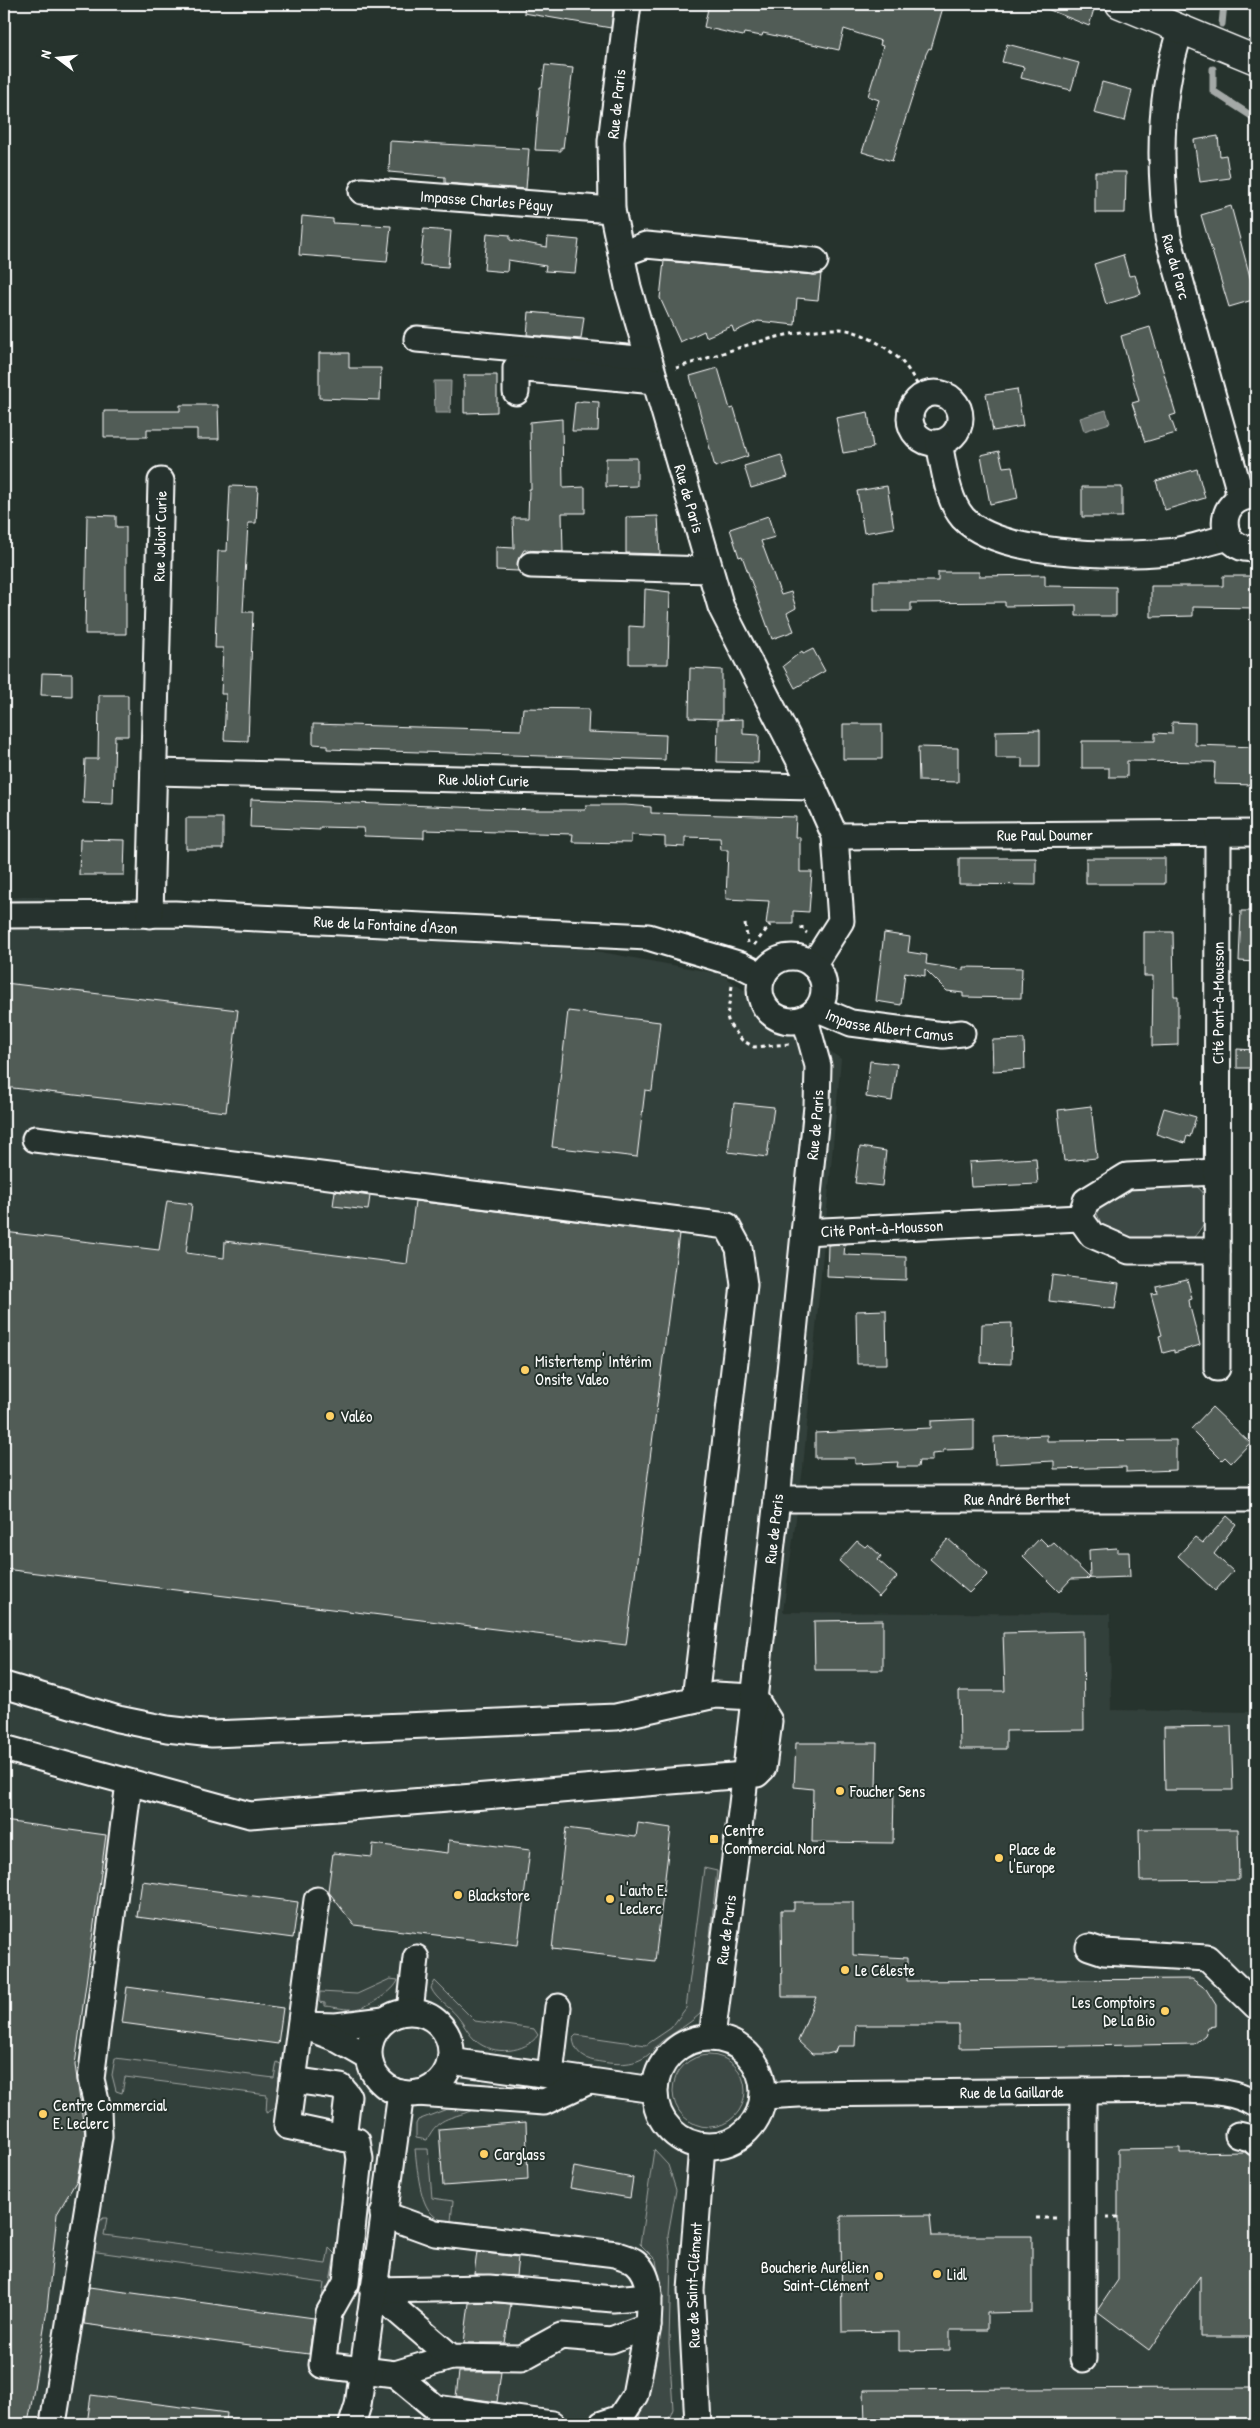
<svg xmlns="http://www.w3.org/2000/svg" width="1260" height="2428" font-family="'Patrick Hand',sans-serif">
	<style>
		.built { fill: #333f3a }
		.green { fill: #3e4944; stroke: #9ea4a2 }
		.water { fill: #67706c; stroke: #a4a9a7 }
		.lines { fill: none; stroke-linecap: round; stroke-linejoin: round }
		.stream { stroke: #a4a9a7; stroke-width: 7 }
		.building { fill: #515c57; stroke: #fff }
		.minor-casing { stroke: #fff; stroke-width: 29 }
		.major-casing { stroke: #fff; stroke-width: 31 }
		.path { stroke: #fff; stroke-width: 3; stroke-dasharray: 4 4; stroke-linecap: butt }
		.minor { stroke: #26332d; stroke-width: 25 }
		.major { stroke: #26332d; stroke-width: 28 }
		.poi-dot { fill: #ffd166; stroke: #26332d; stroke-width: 2 }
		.labels { text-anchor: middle; stroke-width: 4; stroke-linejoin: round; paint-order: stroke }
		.street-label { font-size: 16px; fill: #fff; stroke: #26332d }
		.poi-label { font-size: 16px; fill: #fff; stroke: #26332d; text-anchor: start }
	</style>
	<rect width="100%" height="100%" fill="#26332d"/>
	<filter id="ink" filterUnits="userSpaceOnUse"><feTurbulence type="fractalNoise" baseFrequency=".02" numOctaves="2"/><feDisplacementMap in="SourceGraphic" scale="10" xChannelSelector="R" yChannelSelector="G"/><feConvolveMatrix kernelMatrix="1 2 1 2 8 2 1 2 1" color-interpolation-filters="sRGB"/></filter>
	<g filter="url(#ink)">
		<path class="built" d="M30 896 360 933 563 945 721 974 841 1059 803 1468 783 1612 1110 1614 1111 1710 1256 1712V2424H4V899Z"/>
		<path class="green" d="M1193 1184C1218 1199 1208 1224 1190 1241L1134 1239 1101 1224 1096 1211 1100 1204 1123 1187Z
			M704 1868 717 1871 702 2012C691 2023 678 2030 665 2039 658 2043 654 2050 648 2055 633 2067 613 2064 595 2061 583 2059 574 2051 573 2038L576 2035 646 2045 671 2028 686 2008Z
			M390 1979 398 1980C395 1991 368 2007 356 2009 346 2010 335 2007 325 2006V2003L319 2002 320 1992 357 1994Z
			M435 1981 475 2021 534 2029 538 2035C526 2053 493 2056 476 2041 468 2034 464 2024 457 2016 449 2006 436 2000 431 1988Z
			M673 2091a36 36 0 1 1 72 0a36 36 0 1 1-72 0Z
			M115 2058 274 2078 277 2062 284 2066C282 2085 285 2106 266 2113L267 2095 125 2077 122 2093 116 2091 112 2075Z
			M469 2105 475 2109C454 2119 438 2115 427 2140L416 2138V2124L418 2120 447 2109Z
			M415 2149H428L432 2198 453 2201 451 2221 505 2227V2233C431 2221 423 2230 415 2149Z
			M654 2150 668 2165 676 2190 668 2235 671 2260 669 2344 673 2409 667 2424H636L639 2420 660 2285 656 2260 640 2244Z
			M103 2218H107L104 2235 326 2264 329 2248 335 2254 328 2294 322 2299 324 2283 90 2251 95 2227Z"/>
		<path class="water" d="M434 381H451L450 413H435Z
			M1106 410 1110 423 1084 431 1080 418Z"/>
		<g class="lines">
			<path class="stream" d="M1222 24 1224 4
				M1213 69V91L1256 119"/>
		</g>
		<path class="building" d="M525 4H614L611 28 524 13Z
			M709 4H944L931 49 929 48 926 54 892 161 862 152 879 100 868 96 883 46 880 45 881 41 844 29 839 50 763 33 762 36 744 33 743 36 704 27Z
			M1035 4H1082L1094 9 1089 26Z
			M1007 44 1079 63 1071 90 1021 78 1024 67 1002 62Z
			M545 65 573 68 563 148 561 147V151L535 150 540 87H542Z
			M1102 82 1132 90 1125 121 1094 113Z
			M1218 136 1220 156 1226 155 1230 178 1200 182 1194 140Z
			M390 141 529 149 526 189 445 183V177L389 172Z
			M1095 172H1126L1125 213H1095Z
			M1231 206 1256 299 1229 307 1201 215Z
			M302 216 333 219V223L391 226 387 262 299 255Z
			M424 229 451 231 448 267 420 265Z
			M487 233 510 235V240L547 247 548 237 579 240 575 273 545 271 546 266 508 260 507 272 484 270Z
			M1123 255 1129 276 1135 275 1141 294 1106 304 1094 264Z
			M664 261 814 275 821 274 818 300 797 298 795 325 758 321 734 332 732 326 706 337 704 331 680 342 660 298Z
			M529 312 584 317 581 339 527 335Z
			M1150 327 1176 414 1170 416 1176 433 1145 442 1132 403 1139 401 1121 336Z
			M319 353H349V368H381L380 400 319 398Z
			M718 368 730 409 734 408 748 456 715 467 690 376Z
			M464 375H497V412L464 413Z
			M1017 389 1023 426 993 431 986 394Z
			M583 401 599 402 598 431H572L575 403Z
			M180 405H218L219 439H197V429H147V437H104V411H180Z
			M868 412 873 448 843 453 836 418Z
			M562 419 563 488 585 487V513H562L563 552 524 550 519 558 518 571 496 570V547L514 548 513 518H528L529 489H531L530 422Z
			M999 451 1003 467 1012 466 1018 498 990 504 981 455Z
			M781 455 788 477 751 488 744 466Z
			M606 458H637V486L606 487Z
			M1197 469 1205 498 1165 510 1156 481Z
			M230 486 258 487 256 523H248L243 612H253L248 741 224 740 226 694H221L223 648H215L218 551H227Z
			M887 486 894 528 864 533 857 491Z
			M1082 487H1122V517H1082Z
			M87 515 116 516V527H126V634H85Z
			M658 516 660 554 626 553V517Z
			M768 516 775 537 761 541 781 595 791 592 796 608 787 613 794 631 772 639 742 556 739 557 730 529Z
			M938 572H979V576L1045 575V586L1116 587V616H1076V605L1005 606V602L911 603V611H874V581H938Z
			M1223 576H1256V608L1193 607V616L1151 617V586H1223Z
			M645 589 670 592 668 664H629V626L644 627Z
			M813 649 825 671 795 688 783 666 802 651 803 654Z
			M690 668 722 670V719L689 718Z
			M42 673 72 674V696L41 695Z
			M99 695H128V736H115L113 804 83 803 85 759H98Z
			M523 708 589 709 588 732 666 735 665 760 327 749V745L313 744V724L521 730Z
			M743 719V734L759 735 758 763 717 762 718 720Z
			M1172 722 1195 723V745L1256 747V785L1214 784 1215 762 1127 761V777H1109V768H1082V741H1155V733L1172 734Z
			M843 724H882V759H843Z
			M1040 730V767H1022V758H996V731Z
			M918 747 958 748V782L919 781Z
			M251 799 534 810H585L586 805H625L651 807V813L796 817 795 837H800V872H812L809 912 793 911V924H766L769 901 726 899 728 850H721L720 838 685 837V847L665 846V837L631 835V843L572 842 573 834 424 830V838L364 836 363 828 320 827V830L250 827Z
			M186 818H223V849H186Z
			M80 839 125 840 124 875H79Z
			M959 858H1036V885L959 884Z
			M1086 858H1165V884H1086Z
			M1241 911H1256V962L1239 961Z
			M1144 932H1173L1174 996H1178V1045L1152 1046 1153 976H1144Z
			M884 933 910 937 908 952 927 955 926 964 963 970V967L1022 968 1021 998 963 997V993L947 991 925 969V976L905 972 901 1005 876 1001Z
			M5 983 238 1010 226 1112 4 1087Z
			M568 1011 660 1022 652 1091 645 1090 637 1157 552 1147Z
			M1024 1039 1025 1069 993 1071 992 1040Z
			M1237 1049 1256 1050V1068H1237Z
			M870 1061 897 1064 892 1101 866 1097Z
			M734 1103 774 1107 767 1157 728 1152Z
			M1091 1106 1097 1158 1064 1161 1058 1110Z
			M1164 1108 1196 1117 1190 1137 1187 1136 1185 1143 1156 1134Z
			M860 1147 886 1151 882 1186 855 1183Z
			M1036 1158 1038 1184 971 1187 969 1162Z
			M335 1191 370 1196 368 1210 333 1206Z
			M167 1201 192 1204 186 1253 224 1258 225 1241 407 1264 415 1201 679 1234 626 1645 4 1569V1232L159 1250Z
			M845 1244 844 1255 906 1257V1280L827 1277 828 1245Z
			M1052 1275 1119 1283 1115 1309 1049 1301Z
			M1187 1279 1192 1299 1189 1300 1190 1307 1200 1345 1174 1353V1350L1163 1353 1159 1336 1162 1335 1151 1294 1157 1293 1156 1286Z
			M886 1310 887 1364H857L856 1311Z
			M1012 1323 1011 1364 981 1363 982 1324Z
			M1212 1407 1250 1443 1231 1463 1225 1457 1222 1460 1191 1429Z
			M974 1419V1449L943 1450V1453L932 1454V1461H919L918 1467H897L898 1462 855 1464V1458H815V1433L931 1428V1421Z
			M1047 1435V1441L1176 1440V1470L1126 1472V1467L1054 1469V1461L995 1464 994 1437Z
			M1227 1516 1236 1524 1214 1554 1233 1571 1215 1591 1178 1556 1195 1537 1203 1543Z
			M1040 1538 1048 1546 1053 1542 1090 1578 1089 1550 1117 1548V1552H1129L1130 1577 1071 1579 1059 1592 1023 1556Z
			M948 1539 988 1574 969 1593 930 1559Z
			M857 1541 865 1547 868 1544 881 1556 878 1560 897 1577 879 1597 839 1561Z
			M883 1620V1670H815L814 1621Z
			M1083 1631 1084 1730 1006 1731V1749H960L959 1691H1005L1003 1633Z
			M1231 1726 1233 1790H1165L1164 1727Z
			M796 1743H877L876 1789 894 1790 893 1843 812 1842 813 1789 794 1787Z
			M4 1821 106 1835 75 2065 85 2135 77 2180 57 2214 47 2310 28 2424H4Z
			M638 1823 671 1828 655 1961 552 1949 566 1828 636 1837Z
			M1139 1829H1238L1239 1880 1140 1881Z
			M449 1840 530 1850 518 1945 354 1925 328 1891 333 1853 372 1857 373 1844 448 1853Z
			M142 1881 298 1902 293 1938 137 1917Z
			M794 1902H853V1955L907 1958V1981L1192 1979 1206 1989 1216 2005V2026L1208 2027 1205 2035 1194 2044 959 2048V2025H856L855 2046H837L835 2052 827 2054H812L798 2041 816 1997H782L781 1910H794Z
			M127 1987 283 2008 278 2044 122 2023Z
			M526 2122 528 2180 443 2186 439 2129Z
			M1180 2148V2153L1245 2152 1256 2160V2337H1200V2276L1149 2350 1097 2311 1118 2280V2149Z
			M574 2167 633 2178 630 2198 570 2188Z
			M930 2215 932 2236H1032V2312L987 2313V2330H950V2350L899 2351V2331L842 2332 841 2216Z
			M477 2252 518 2257 516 2276 474 2274Z
			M89 2287 314 2318 309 2354 84 2324Z
			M488 2302 511 2304 505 2343H464L469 2303Z
			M459 2372H501L497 2402 456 2396Z
			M1201 2388H1256V2424H865L864 2390Z
			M91 2395 227 2413 226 2424H87Z"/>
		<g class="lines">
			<g class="minor-casing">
				<g id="minor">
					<path id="s1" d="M628 4 611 141 612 210 628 287 721 607 813 787 835 836 841 921 813 965"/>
					<path id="s2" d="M1181 29C1158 94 1159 170 1168 237L1237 482 1239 499"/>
					<path id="s3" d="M362 191 612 210"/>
					<path d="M621 254 646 245 815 261"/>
					<path d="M417 339 649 360"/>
					<path d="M516 392V368L655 381"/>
					<circle cx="935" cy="418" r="25"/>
					<path d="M939 443C944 466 947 500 963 518 999 556 1116 557 1166 552 1187 550 1208 542 1229 537"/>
					<path d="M1256 496C1212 495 1218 555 1256 548"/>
					<path d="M531 565 710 570"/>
					<path id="s4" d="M154 772 813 787"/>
					<path id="s5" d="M835 836 1256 833"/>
					<path id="s6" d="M4 915 175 914 648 937 741 965 763 976"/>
					<path id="s7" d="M150 915 161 481"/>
					<circle cx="792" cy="989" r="32"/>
					<path id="s8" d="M818 1009 851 1023 943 1035 962 1033"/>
					<path d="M35 1139 727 1226 739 1248 744 1285 695 1699"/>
					<path id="s9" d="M804 1232 1080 1218"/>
					<path d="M1217 1251H1129L1092 1235 1080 1218 1086 1201 1127 1176 1217 1172"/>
					<path id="s10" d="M1217 1368 1218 834"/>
					<path id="s11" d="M777 1499H1256"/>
					<path d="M4 1685 118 1719 167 1729 212 1734 616 1717 715 1695 754 1697"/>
					<path d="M754 1697 769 1721 763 1768 757 1774"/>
					<path d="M4 1748 250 1815 745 1775"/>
					<path d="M317 1900 287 2126 357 2141 360 2159 346 2283 329 2313 322 2365 395 2374 451 2357"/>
					<path d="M1089 1947 1104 1952 1207 1958 1256 2006"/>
					<path d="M410 2011 416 1958"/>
					<circle cx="410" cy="2053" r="41"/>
					<path d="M301 2025 336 2026 384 2020"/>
					<path d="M312 2029 333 2037 368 2057"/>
					<path id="s12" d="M712 2037 742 1804 777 1499 817 1106 818 1066 805 1019"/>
					<circle cx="709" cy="2092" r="54"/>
					<path d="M450 2061 654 2090"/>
					<path d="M550 2075 558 2007"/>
					<path d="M293 2080 341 2087 348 2096 343 2138"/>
					<path d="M1083 2091V2359"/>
					<path d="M417 2093 544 2102 589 2081"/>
					<path id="s13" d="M764 2096 799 2094 1185 2090C1211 2091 1233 2091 1256 2104"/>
					<path d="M1238 2135 1251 2138 1256 2143"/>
					<path d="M373 2290 451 2357 521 2358 561 2336 611 2340 648 2326C649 2305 653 2277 635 2262 630 2258 622 2257 616 2254L435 2233 383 2214"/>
					<path d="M373 2290 489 2288 613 2299 649 2296"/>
					<path d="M395 2374 436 2408 552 2424"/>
					<path d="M53 2424 99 2136 98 2110 91 2079 129 1783"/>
					<path d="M352 2424 358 2405 401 2093"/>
					<path d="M602 2424 620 2418 635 2395 648 2326"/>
					<path id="s14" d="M698 2424 691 2290 702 2146"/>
				</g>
			</g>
			<g class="major-casing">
				<path id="major" d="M1120 4 1256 60"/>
			</g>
			<path class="path" d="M676 368C726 353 786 328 840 329 860 330 890 348 903 363 911 372 917 385 924 395
				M745 924 748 943
				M802 926V930L807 933
				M754 945 770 925
				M732 986 727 1016 729 1024 742 1040 754 1047 790 1044
				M1106 2217H1118
				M1036 2218H1060"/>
			<use href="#minor" class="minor"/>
			<use href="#major" class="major"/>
		</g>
	</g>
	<g class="poi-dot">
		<circle cx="525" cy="1370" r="5"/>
		<circle cx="330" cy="1416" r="5"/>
		<circle cx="840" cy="1791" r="5"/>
		<rect x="709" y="1834" width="10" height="10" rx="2.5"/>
		<circle cx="999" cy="1858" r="5"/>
		<circle cx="458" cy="1895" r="5"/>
		<circle cx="610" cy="1899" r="5"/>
		<circle cx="845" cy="1970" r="5"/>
		<circle cx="1165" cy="2011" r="5"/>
		<circle cx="43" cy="2114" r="5"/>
		<circle cx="484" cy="2154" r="5"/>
		<circle cx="937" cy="2274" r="5"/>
		<circle cx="879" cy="2276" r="5"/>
	</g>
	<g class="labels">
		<g class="street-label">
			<text transform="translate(616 104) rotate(-84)" y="6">Rue de Paris</text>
			<text dy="6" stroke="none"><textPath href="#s3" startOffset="125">Impasse Charles Péguy</textPath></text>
			<text dy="6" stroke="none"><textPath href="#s2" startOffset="241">Rue du Parc</textPath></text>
			<text dy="6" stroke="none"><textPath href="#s1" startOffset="506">Rue de Paris</textPath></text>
			<text dy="6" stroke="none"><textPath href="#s7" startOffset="379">Rue Joliot Curie</textPath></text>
			<text dy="6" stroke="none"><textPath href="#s4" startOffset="330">Rue Joliot Curie</textPath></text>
			<text dy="6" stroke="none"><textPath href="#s5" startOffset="210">Rue Paul Doumer</textPath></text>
			<text dy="6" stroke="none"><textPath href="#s6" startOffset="382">Rue de la Fontaine d'Azon</textPath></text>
			<text dy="6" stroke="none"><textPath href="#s10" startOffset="365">Cité Pont-à-Mousson</textPath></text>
			<text dy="6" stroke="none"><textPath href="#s8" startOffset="74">Impasse Albert Camus</textPath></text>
			<text dy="6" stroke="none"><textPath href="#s12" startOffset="918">Rue de Paris</textPath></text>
			<text dy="6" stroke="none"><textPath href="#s9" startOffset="78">Cité Pont-à-Mousson</textPath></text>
			<text dy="6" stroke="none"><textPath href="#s11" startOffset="240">Rue André Berthet</textPath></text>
			<text dy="6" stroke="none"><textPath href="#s12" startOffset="512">Rue de Paris</textPath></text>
			<text dy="6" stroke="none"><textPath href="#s12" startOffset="108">Rue de Paris</textPath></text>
			<text dy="6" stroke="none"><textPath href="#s13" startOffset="248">Rue de la Gaillarde</textPath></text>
			<text dy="6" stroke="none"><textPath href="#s14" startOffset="139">Rue de Saint-Clément</textPath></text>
		</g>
		<g class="poi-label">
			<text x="535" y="1367">Mistertemp' Intérim<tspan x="535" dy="18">Onsite Valeo</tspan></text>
			<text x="340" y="1422">Valéo</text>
			<text x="850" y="1797">Foucher Sens</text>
			<text x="724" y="1836">Centre<tspan x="724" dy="18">Commercial Nord</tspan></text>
			<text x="1009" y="1855">Place de<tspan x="1009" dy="18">l'Europe</tspan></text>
			<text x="620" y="1896">L'auto E.<tspan x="620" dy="18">Leclerc</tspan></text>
			<text x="468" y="1901">Blackstore</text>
			<text x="855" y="1976">Le Céleste</text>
			<text x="1155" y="2008" text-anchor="end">Les Comptoirs<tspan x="1155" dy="18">De La Bio</tspan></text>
			<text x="53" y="2111">Centre Commercial<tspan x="53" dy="18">E. Leclerc</tspan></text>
			<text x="494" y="2160">Carglass</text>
			<text x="869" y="2273" text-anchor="end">Boucherie Aurélien<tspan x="869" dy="18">Saint-Clément</tspan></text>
			<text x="947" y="2280">Lidl</text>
		</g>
	</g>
	<rect width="1260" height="2428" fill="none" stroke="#26332d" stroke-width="20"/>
	<rect x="10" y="10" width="1240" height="2408" fill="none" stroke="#fff" stroke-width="2" filter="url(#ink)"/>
	<g transform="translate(58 58) rotate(286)" stroke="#26332d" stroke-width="4" paint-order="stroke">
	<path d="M0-4L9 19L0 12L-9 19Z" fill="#ffffff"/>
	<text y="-8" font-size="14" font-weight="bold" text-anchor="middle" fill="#ffffff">N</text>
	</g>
</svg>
